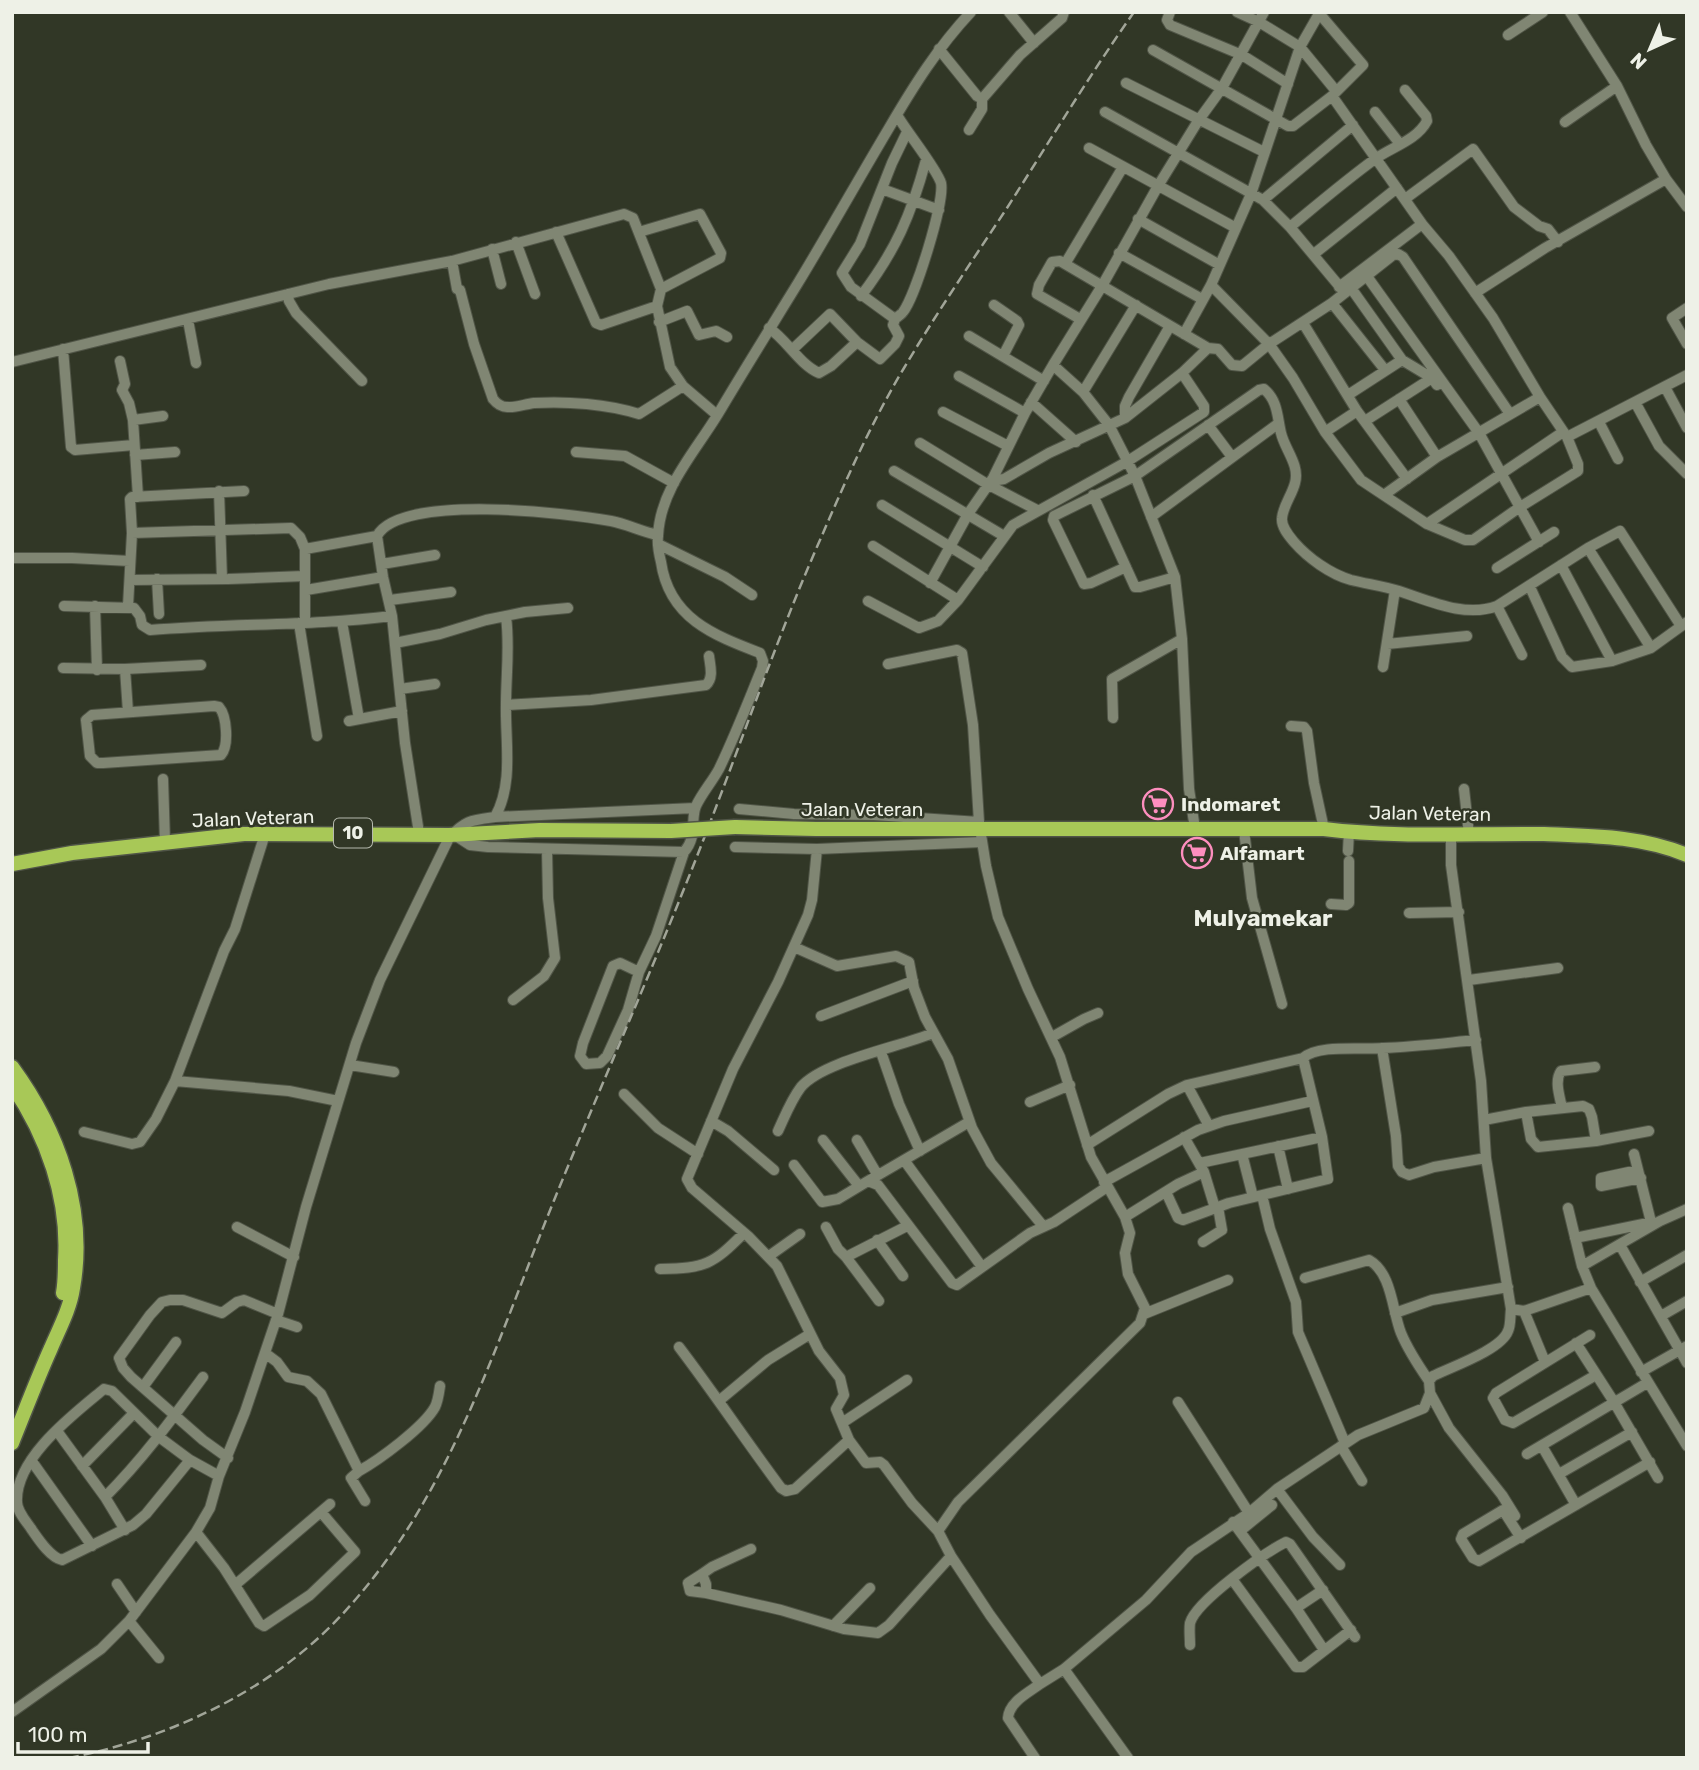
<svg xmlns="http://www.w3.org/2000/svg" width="1699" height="1770" font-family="Rubik,sans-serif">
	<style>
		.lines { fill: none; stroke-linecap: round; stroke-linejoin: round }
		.minor-casing { stroke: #505547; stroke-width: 12 }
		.highway-casing { stroke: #505547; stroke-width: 17 }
		.minor { stroke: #808673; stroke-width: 10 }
		.highway { stroke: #a8c857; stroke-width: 14 }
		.rail { stroke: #a1a598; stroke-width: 2.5; stroke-dasharray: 10 5; stroke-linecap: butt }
		.highway-bridge-casing { stroke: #505547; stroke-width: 17; stroke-linecap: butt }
		.highway-bridge { stroke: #a8c857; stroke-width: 14 }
		.labels { text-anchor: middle; stroke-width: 5; stroke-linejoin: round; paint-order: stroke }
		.shield { fill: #313726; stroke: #b5b9ad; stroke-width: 2 }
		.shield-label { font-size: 18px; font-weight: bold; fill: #eef1e7 }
		.poi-label { font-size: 19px; font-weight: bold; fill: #eef1e7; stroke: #313726; text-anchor: start }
		.street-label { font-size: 19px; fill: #eef1e7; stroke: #313726 }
		.quarter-label { font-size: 23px; font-weight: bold; fill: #eef1e7; stroke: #313726 }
	</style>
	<rect width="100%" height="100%" fill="#313726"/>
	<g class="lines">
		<g class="minor-casing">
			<path id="minor" d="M1009 12 1034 43
				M1170 12 1167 20 1170 25 1242 55 1288 84
				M1237 12 1259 22 1300 47 1336 91
				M1570 12 1617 86 1646 145 1666 179
				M1508 35 1543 12
				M939 49 977 96 982 99 1020 55 1062 18 1064 12
				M1153 50 1288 126H1293L1332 96 1363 65 1318 12
				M1126 83 1264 152
				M1105 112 1263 200 1290 227 1345 293
				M1375 112 1400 144
				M1565 122 1617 86
				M969 130 982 109V99
				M1089 148 1236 228
				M882 189 939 210
				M1405 199 1473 149 1514 207 1539 226 1548 229 1558 242
				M1263 200 1353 125
				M1138 219 1218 264
				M1290 227C1318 204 1346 180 1375 159 1392 147 1417 140 1427 121L1426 116 1405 90
				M556 232 596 323 601 325 657 306
				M639 232 700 214 721 253 720 258 661 289 657 306 670 367 683 386 717 415
				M516 242 535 294
				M492 249 501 284
				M1119 253 1202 299
				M1314 254 1397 188
				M452 261 457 289 460 290 474 344 493 399C497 404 501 407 507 407 516 408 525 404 534 403 567 401 607 404 639 414L683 386
				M1065 264 1123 167
				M1366 275 1479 433 1539 542
				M1211 285 1269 344 1293 378 1325 432 1361 480 1427 524 1465 540H1473L1520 507 1578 471V464L1567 437 1540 397 1493 318 1449 256 1422 224 1332 96
				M1339 287 1422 224
				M1351 288 1402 360 1432 378 1437 385
				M1475 293 1545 248 1666 179 1687 207
				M288 294 289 301 296 313 362 381
				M861 296C896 250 911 215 926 160
				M1332 303 1385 370
				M994 305 1017 321 1019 325 1003 356
				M1687 308 1672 318 1687 344
				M895 319C896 318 903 313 903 312 915 297 945 202 941 183 937 169 906 131 897 115
				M895 319 851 287 842 273 860 244 892 163 907 132
				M1080 319 1037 294 1039 285 1052 262 1060 261 1208 348 1218 349 1232 365 1242 366 1269 344 1332 303 1393 255 1398 254 1403 257 1510 414
				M188 320 196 363
				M659 322 687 311 699 335 716 331 727 337
				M1303 323 1357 411 1407 479
				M769 328C787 340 799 364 819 373L831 366 857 342
				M1184 334 1211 285 1251 194 1300 47 1320 12
				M969 336 1044 381
				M63 349 71 447 75 450 134 445
				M793 349 830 314 857 342 880 359 895 344 899 336 893 325 895 319
				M120 361 125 384 122 390 129 403 133 420
				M12 362 329 284 452 261 624 214 633 218 661 289
				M1053 365 1083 392 1109 425 1135 476 1175 577 1182 639 1189 789 1195 829
				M959 376 1025 413
				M1665 387 1687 428
				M1083 392 1136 305
				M1348 395 1402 360
				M1399 399 1437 457
				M1031 402 1076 442
				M1635 402 1659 446 1687 474
				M943 412 1008 446
				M1125 418V406L1129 397 1170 326
				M1365 421 1432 378
				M1599 422 1618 459
				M1208 425 1232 457
				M1325 432 1357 411
				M1567 437 1687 375
				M920 443 987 484 1037 510
				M576 452 625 456 674 483
				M135 455 175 452
				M894 471 1004 536
				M993 478 998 480 1004 479 1049 453 1125 418 1182 373 1208 348
				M219 491 222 579
				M1093 495 1135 587H1140L1175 577
				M1384 495 1437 457 1540 397
				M138 497 133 420 163 416
				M882 505 983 567
				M1151 517 1279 423
				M1427 524 1563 432
				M132 533 291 528 300 537 305 549V622
				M658 544 725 577 752 595
				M1588 548 1651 648
				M305 549 377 536
				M12 558H72L130 561
				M382 564 435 555
				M1561 565 1612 661
				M1126 567 1091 583 1084 584 1053 520 1054 516 1135 476 1259 390 1264 389C1278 401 1277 416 1281 433 1285 450 1300 465 1295 483 1292 495 1283 506 1282 518 1281 527 1289 536 1294 542 1308 558 1330 574 1351 580 1367 584 1383 586 1399 591 1430 601 1465 618 1497 606L1588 548 1620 531 1681 626
				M1497 568 1554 532
				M157 579 159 614
				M130 580 228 579 304 576
				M930 583 968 514 993 478 1025 413 1053 365 1102 286 1158 186 1198 121 1222 88 1264 12
				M1530 587 1562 657 1572 667 1612 661 1651 648 1687 622
				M306 590 383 577
				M390 600 451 592
				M958 600 1013 525 1128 461 1204 412V406L1182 373
				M868 601 919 628 938 621 958 600 873 546
				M64 606 134 608 140 616 142 625 150 630C231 623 312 626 392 616
				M95 606 97 670
				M128 606 132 533 130 499 132 497 244 491
				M1497 606 1522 655
				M342 622 359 719
				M299 623 317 736
				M395 643 440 634 486 620 525 612 568 608
				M1387 644 1467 636
				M888 664 957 650 962 653 973 725 979 822 986 866 998 917 1028 989 1060 1057 1091 1157 1125 1217 1130 1233 1125 1253 1128 1274 1145 1308 1140 1323 958 1502 938 1531 951 1556 990 1615 1040 1684C1028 1693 1009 1702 1008 1718L1035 1758
				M1383 667 1395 590
				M63 668 125 669 201 665
				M125 669 128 712
				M400 689 435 684
				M506 705 591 700 706 685C714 678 710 665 709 656
				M214 706 219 707C227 716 229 746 221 755L103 763H97L90 756 86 720 92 715Z
				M1113 718 1112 679 1182 639
				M349 721 402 711
				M1291 726 1304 727 1307 731 1314 783 1324 829
				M163 779 165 842
				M1464 789 1469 834
				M739 809 794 814 874 815 979 822
				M495 817C514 783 505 741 506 704 506 675 510 646 506 617
				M1244 830 1252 898 1282 1004
				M419 833 405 743 392 616 383 577 377 536C400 493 569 513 611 521 627 524 642 532 658 535
				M453 834 470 845 488 847 684 852C698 836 690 820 696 806 702 793 712 782 719 769 735 736 748 702 762 668L763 661 760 653C713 635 669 618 661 562 659 554 657 545 658 536 660 489 695 452 718 414 744 370 771 327 798 283 829 232 858 180 889 128 913 87 938 47 971 12
				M735 847 817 849 982 842
				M817 849 812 900 808 915 778 982 733 1069 687 1179 692 1188 748 1236 777 1266 819 1351 840 1378 844 1395 836 1409 849 1440 866 1463 880 1462 884 1465 912 1503 938 1531
				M1348 851 1349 831
				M1331 904 1346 905 1349 903V861
				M1409 913 1459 912
				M794 947 837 966 896 956 909 962 914 988 925 1017 948 1059 972 1128 991 1163 1043 1226
				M639 972 620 963 613 966 583 1043 580 1056 586 1064 600 1063 607 1056 628 1010 639 972 656 936 684 852
				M1469 980 1558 968
				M513 1000 544 976 555 958 548 898 547 850
				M821 1016 913 981
				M1052 1037 1084 1019 1098 1013
				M1382 1048 1396 1136 1398 1166 1402 1172 1409 1175 1434 1167 1486 1158
				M881 1052 899 1104 920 1151
				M1303 1058C1318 1044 1362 1050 1383 1048 1414 1047 1445 1043 1476 1040
				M350 1065 394 1072
				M175 1081 224 951 235 929 265 834
				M1187 1085 1209 1126
				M624 1094 658 1128 698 1154
				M1030 1102 1070 1085
				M1562 1108C1560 1097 1554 1081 1561 1071L1595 1067
				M1484 1120 1526 1112 1583 1106 1589 1109 1592 1117 1596 1141 1538 1147 1531 1139 1526 1112
				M711 1121 728 1131 774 1170
				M778 1131C785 1116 791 1100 801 1087 823 1061 900 1047 933 1033
				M84 1132 132 1144 140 1142 156 1119 175 1081 289 1091 338 1101
				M1184 1137 1204 1172 1215 1208
				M823 1140 859 1186
				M857 1140 877 1174
				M1596 1141 1649 1131
				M1087 1145 1168 1094 1187 1085 1303 1058 1322 1137 1328 1179 1229 1203 1183 1220 1178 1218 1166 1192
				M1278 1146 1288 1189
				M1242 1154 1253 1197
				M1634 1154 1651 1222
				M904 1160 982 1267
				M1200 1163 1322 1137
				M794 1165 822 1202 838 1199 868 1181 878 1185 952 1283 957 1285 1030 1233 1054 1222 1107 1187
				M1638 1170 1601 1178V1186L1641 1178
				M868 1181 969 1122
				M1104 1182 1198 1130 1224 1121 1312 1101
				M1262 1195 1270 1229 1296 1302 1298 1332 1345 1443
				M1568 1208 1582 1266 1591 1288 1687 1446
				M1125 1217 1178 1184 1204 1172
				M237 1227 294 1257
				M826 1227 838 1249 846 1257
				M1575 1238 1653 1222
				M877 1240 903 1276
				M1203 1242 1222 1230 1218 1207
				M1620 1245 1687 1363
				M769 1256 800 1234
				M1582 1266 1660 1221 1687 1209
				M660 1269C706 1268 712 1265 744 1233
				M1305 1278 1369 1260C1392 1273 1392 1310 1401 1333 1408 1350 1418 1365 1429 1381
				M1640 1282 1687 1255
				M879 1301 846 1257 907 1226
				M1511 1309 1524 1311 1591 1288
				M1524 1311 1545 1362
				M1395 1313 1432 1300 1508 1287
				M1144 1314 1228 1280
				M1661 1316 1687 1301
				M276 1320 297 1327
				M1590 1335 1496 1393 1493 1398 1505 1420 1513 1423 1596 1375
				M1576 1343 1614 1402 1658 1478
				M679 1347C714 1393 746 1441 781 1488L786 1491 795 1489 849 1440
				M265 1353 277 1362 288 1377 307 1381 321 1394 359 1471 351 1478 365 1501
				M1641 1372 1687 1346
				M143 1387 176 1342
				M1430 1393 1449 1428 1502 1495 1515 1516
				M720 1400 768 1360 810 1334
				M1178 1402 1249 1513
				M842 1423 907 1380
				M57 1431 105 1497 125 1530
				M1341 1446 1362 1481
				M1542 1446 1576 1505
				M1527 1454 1647 1383
				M228 1458 203 1440 131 1377 123 1368 119 1358 150 1315 162 1302 170 1300H183L222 1313 237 1302 244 1300 278 1314
				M31 1460 92 1546
				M190 1460 146 1514 133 1525 62 1560C50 1557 39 1540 32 1530 27 1522 17 1512 17 1502 15 1458 74 1414 104 1389L112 1391 159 1437 190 1460 219 1476
				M82 1466 134 1413
				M359 1471C379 1460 424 1427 435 1407 438 1401 439 1393 440 1386
				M1559 1474 1632 1432
				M1277 1489 1313 1537 1340 1565
				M105 1497C142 1460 172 1419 203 1377
				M1233 1522 1296 1608 1324 1650
				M1240 1531 1272 1505
				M196 1532 224 1568 259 1623 264 1626 310 1595 355 1552 321 1512
				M1521 1538 1503 1510 1463 1534 1461 1539 1473 1558 1479 1561 1650 1462
				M702 1574 712 1567 751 1549
				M1232 1579 1296 1667H1303L1351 1630
				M117 1584 136 1612
				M235 1585 330 1504
				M706 1593V1584L702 1574 688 1583 690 1591 706 1593 781 1610 844 1629 878 1633 889 1625 951 1556
				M1296 1608 1323 1590
				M129 1621 159 1658
				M833 1626 870 1588
				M1190 1645C1190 1638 1189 1629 1190 1623 1196 1601 1266 1552 1286 1542L1290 1544 1355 1637
				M1064 1669 1128 1758
				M1040 1684 1064 1669 1146 1600 1191 1552 1249 1513 1277 1489 1358 1435 1424 1408 1430 1393 1429 1381 1433 1376C1451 1367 1501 1350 1508 1331 1511 1325 1510 1315 1511 1309L1486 1158 1481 1081 1451 865V833
				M12 1712 101 1649 129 1621 196 1532 210 1508 219 1476 245 1412 278 1314 306 1207 356 1043 380 980 449 838C465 820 472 820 495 817L695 808"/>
		</g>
		<g class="highway-casing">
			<path id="highway" d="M735 827 816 829H1324C1397 838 1472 833 1544 834 1594 836 1641 836 1687 855
				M12 864 72 853 244 834 449 835 540 830 671 831
				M12 1067C58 1130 87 1209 73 1288 70 1309 59 1329 51 1348 37 1379 25 1411 12 1443
				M12 1085C47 1136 69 1198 65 1260 65 1271 65 1282 63 1293"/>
		</g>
		<use href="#minor" class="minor"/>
		<use href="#highway" class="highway"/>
		<path class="rail" d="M69 1758C164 1739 260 1696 330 1627 447 1510 494 1347 555 1198 603 1080 655 964 701 846 741 744 776 640 820 540 845 482 871 423 904 368 936 314 972 261 1007 208 1049 142 1089 76 1134 12"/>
		<g class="highway-bridge-casing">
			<path id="highway-bridge" d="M671 831 735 827"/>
		</g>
		<use href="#highway-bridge" class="highway-bridge"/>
	</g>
	<defs>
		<g id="supermarket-ring" transform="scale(1.575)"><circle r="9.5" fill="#313726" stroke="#fd8ebe" stroke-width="1.5"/><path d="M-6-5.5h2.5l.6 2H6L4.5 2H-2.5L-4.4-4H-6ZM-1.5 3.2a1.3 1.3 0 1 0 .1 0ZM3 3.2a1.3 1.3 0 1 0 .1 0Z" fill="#fd8ebe"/></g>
	</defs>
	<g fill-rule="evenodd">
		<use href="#supermarket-ring" x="1158" y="804"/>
		<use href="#supermarket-ring" x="1197" y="853"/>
	</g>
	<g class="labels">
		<rect class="shield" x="334" y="818.5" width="38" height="29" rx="5"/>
		<g class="shield-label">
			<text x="353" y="839">10</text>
		</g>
		<g class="poi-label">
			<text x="1181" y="811">Indomaret</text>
			<text x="1220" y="860">Alfamart</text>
		</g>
		<g class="street-label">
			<text x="862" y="816">Jalan Veteran</text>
			<text transform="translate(1430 813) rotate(1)" y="7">Jalan Veteran</text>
			<text transform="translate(253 818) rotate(-2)" y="7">Jalan Veteran</text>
		</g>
		<g class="quarter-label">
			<text x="1263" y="926">Mulyamekar</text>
		</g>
	</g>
	<rect width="1699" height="1770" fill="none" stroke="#eef1e7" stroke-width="28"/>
	<g transform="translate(1650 49) rotate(224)" stroke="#313726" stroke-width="5" paint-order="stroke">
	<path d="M0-5L12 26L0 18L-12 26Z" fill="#eef1e7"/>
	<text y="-10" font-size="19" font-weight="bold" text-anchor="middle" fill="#eef1e7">N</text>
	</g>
	<path d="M18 1742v10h130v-10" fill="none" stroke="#eef1e7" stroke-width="3.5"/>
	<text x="28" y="1742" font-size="21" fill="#eef1e7" stroke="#313726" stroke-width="5" paint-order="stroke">100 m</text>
</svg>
